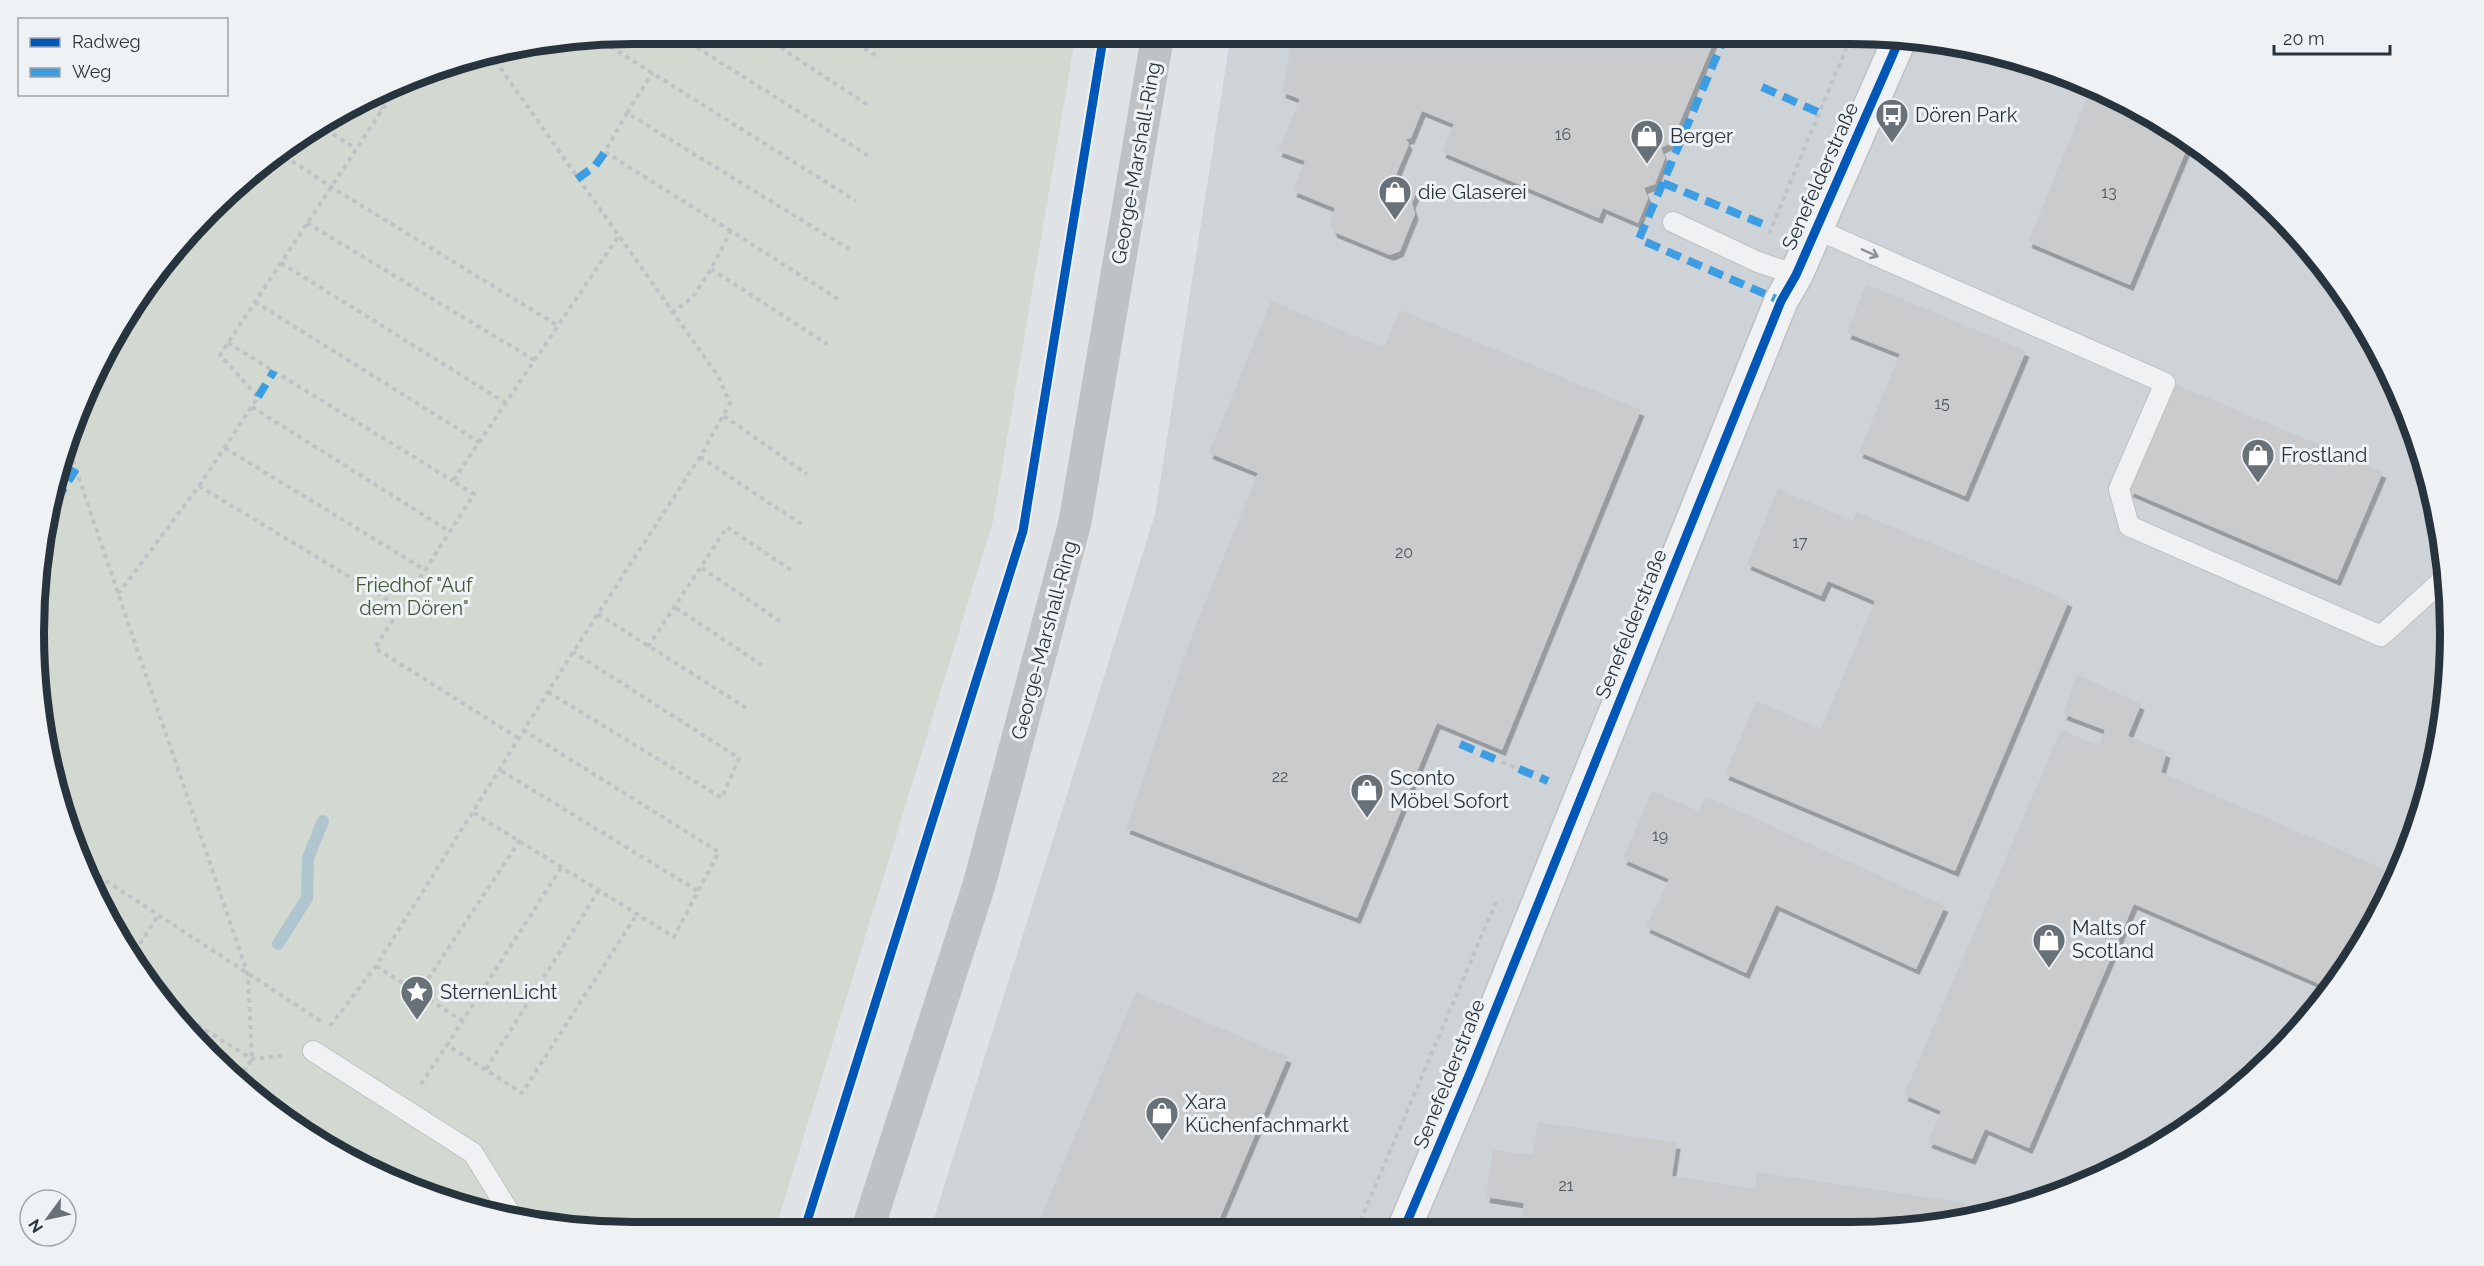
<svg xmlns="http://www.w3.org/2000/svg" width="2484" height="1266" font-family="Raleway,sans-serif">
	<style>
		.built { fill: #ced3d8 }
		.green { fill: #d2d9d1 }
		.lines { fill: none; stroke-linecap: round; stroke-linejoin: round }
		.stream { stroke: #afc5cf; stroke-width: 12 }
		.building { fill: #c9cbcd; filter: url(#shadow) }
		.service-casing { stroke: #bec1c3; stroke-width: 22 }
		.minor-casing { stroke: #bec1c3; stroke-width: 36 }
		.path { stroke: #bfc3c6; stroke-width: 4; stroke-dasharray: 4.5 4.5; stroke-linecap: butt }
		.service { stroke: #f0f1f2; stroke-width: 20 }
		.minor { stroke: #f0f1f2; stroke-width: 33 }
		.secondary { stroke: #bec2c5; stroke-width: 33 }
		.quiet { stroke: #3d9de3; stroke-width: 8; stroke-dasharray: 15 8; stroke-linecap: butt }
		.cycleway-casing { stroke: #eef2f5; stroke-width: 13 }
		.cycleway { stroke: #0057b8; stroke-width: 9 }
		.oneway { stroke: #8c9298 }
		.labels { text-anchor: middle; stroke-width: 6; stroke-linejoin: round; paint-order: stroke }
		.number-label { font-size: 16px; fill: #515a62 }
		.poi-label { font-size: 20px; fill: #28343d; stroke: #eef2f5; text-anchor: start }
		.street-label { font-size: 20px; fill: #28343d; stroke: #eef2f5 }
		.park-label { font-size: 20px; fill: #435836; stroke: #eef2f5 }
		.rim { fill: none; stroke: #28343d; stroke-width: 8 }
	</style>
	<defs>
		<filter id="shadow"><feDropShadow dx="3.5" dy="6" stdDeviation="0" flood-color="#0004"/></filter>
	</defs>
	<rect width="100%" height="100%" fill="#e0e3e5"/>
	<path class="built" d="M1231 34H1890L2006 53 2116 95 2216 157 2302 237 2370 333 2419 440 2446 554 2450 672 2431 788 2389 898 2302 1028 2216 1109 2080 1187 1930 1228 930 1231 1155 514Z"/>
	<path class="green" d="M633 33H1076L993 521 779 1217 771 1231 594 1232 478 1213 368 1171 299 1132 209 1058 134 967 95 898 54 789 38 711 34 594 45 516 79 403 134 300 182 237 267 157 333 113 440 65 516 44Z"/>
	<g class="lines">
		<path class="stream" d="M278 944 307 898 308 858 323 821"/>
	</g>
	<path class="building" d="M1294 34H1717L1671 143 1661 148 1665 158 1655 184 1644 188 1648 198 1638 223 1603 208 1599 218 1442 152 1454 124 1422 111 1411 138 1406 139 1409 144 1393 182 1417 191 1412 203 1415 214 1400 251 1390 255 1334 232 1330 222 1335 208 1293 191 1305 161 1278 151 1300 99 1282 92Z
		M2092 86 2116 95 2190 141 2130 285 2028 242Z
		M1866 284 2026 351 1965 496 1859 452 1900 354 1847 333Z
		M1271 301 1384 348 1400 310 1641 410 1502 750 1437 723 1357 918 1126 828 1194 630 1258 473 1209 453Z
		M2175 384 2383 472 2337 580 2129 491Z
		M1778 489 1853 521 1857 512 2069 601 1955 871 1725 774 1756 701 1821 729 1875 601 1828 581 1821 596 1747 564Z
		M2077 674 2141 704 2128 736 2167 752 2161 772 2393 873 2371 926 2329 988 2134 904 2029 1148 1985 1129 1972 1159 1928 1142 1941 1111 1904 1095 2061 730 2099 746 2105 730 2063 714Z
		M1652 791 1698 811 1706 796 1945 906 1916 969 1776 905 1746 973 1646 927 1669 879 1623 859Z
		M1136 992 1288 1057 1216 1227 1223 1230H1035Z
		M1538 1122 1677 1143 1672 1176 1755 1189 1757 1172 1965 1203 1962 1219 1930 1228 1520 1229 1524 1203 1486 1197 1493 1150 1533 1155Z"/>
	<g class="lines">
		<g class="service-casing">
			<path id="service" d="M1673 222 1758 262 1796 275
				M1816 229 2165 383 2119 489 2129 526 2381 636 2447 576
				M313 1051 473 1153 513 1218"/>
		</g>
		<g class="minor-casing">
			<path id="minor" d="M1404 1229 1470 1073 1781 301 1796 275 1901 36"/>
		</g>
		<path class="path" d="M674 33 872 158
			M758 33 871 107
			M842 33 876 56
			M595 37 856 201
			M365 99 382 110
			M627 113 653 72
			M318 124 356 149
			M277 151 331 187 557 325
			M307 223 534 360
			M731 231 605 152 627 113 849 249
			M1769 234 1852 34
			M281 263 506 403
			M711 269 827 344
			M255 302 479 442
			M672 313 693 297 711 269 731 231 841 301
			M228 343 453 481
			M252 407 449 531
			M724 416 807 474
			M67 443 248 975 252 1059 238 1081
			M225 448 425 570
			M700 457 801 524
			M199 486 401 608
			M702 568 781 622
			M118 594 199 486 258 397 220 355 400 83
			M676 608 765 667
			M598 614 748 709
			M648 647 727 527 791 570
			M548 692 722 798 739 758 573 652
			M523 730 719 852 698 891
			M518 738 375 648 474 494 453 481 618 237
			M1502 762 1519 769
			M474 813 674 937 698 891 500 770
			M83 866 321 1021
			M561 868 447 1045 522 1093 637 914
			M130 959 159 914
			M376 966 463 1021
			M418 994 520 840
			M167 1006 252 1059 286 1055
			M330 1026 376 966 573 652 700 457 730 403 718 376 494 59 502 48
			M486 1069 599 890
			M421 1084 447 1045
			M1357 1229 1496 902"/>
		<use href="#service" class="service"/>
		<use href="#minor" class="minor"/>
		<path class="secondary" d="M867 1231 979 885 1075 522 1158 34"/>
		<path class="quiet" d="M1726 34 1639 239 1781 301
			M1762 87 1820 113
			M577 179 595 166 605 152
			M1663 183 1765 225
			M258 397 274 371
			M44 520 76 469
			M1460 744 1502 762
			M1519 769 1548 781"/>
		<g class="cycleway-casing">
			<path id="cycleway" d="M1404 1229 1470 1073 1781 301 1796 275 1901 36
				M804 1231 1023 531 1104 33"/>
		</g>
		<use href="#cycleway" class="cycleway"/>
	</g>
	<defs><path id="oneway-shaft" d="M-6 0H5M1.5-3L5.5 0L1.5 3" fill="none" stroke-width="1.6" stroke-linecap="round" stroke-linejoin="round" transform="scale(1.5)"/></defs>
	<use class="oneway" href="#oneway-shaft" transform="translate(1870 253) rotate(24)"/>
	<defs>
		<g id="bus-pin" transform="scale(1.725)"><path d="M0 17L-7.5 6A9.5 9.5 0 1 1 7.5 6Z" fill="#687178" stroke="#eef2f5"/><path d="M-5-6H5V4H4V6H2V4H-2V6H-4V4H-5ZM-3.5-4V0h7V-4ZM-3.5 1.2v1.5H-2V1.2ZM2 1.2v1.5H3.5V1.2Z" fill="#fff"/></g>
		<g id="shop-pin" transform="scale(1.725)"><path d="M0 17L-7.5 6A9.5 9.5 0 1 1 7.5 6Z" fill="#687178" stroke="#eef2f5"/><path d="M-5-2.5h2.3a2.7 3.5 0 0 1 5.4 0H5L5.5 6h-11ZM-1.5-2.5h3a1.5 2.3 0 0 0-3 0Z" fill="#fff"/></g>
		<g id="sight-pin" transform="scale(1.725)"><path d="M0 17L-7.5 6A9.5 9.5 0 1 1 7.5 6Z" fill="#687178" stroke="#eef2f5"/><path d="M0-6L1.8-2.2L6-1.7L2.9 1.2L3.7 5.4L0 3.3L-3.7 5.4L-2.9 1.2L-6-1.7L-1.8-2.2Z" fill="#fff"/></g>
	</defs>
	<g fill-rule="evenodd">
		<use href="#bus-pin" x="1892" y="115"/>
		<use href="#shop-pin" x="1647" y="136"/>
		<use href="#shop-pin" x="1395" y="192"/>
		<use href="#shop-pin" x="2258" y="455"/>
		<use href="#shop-pin" x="1367" y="790"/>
		<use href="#shop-pin" x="2049" y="940"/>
		<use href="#sight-pin" x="417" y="992"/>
		<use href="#shop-pin" x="1162" y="1113"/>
	</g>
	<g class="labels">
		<g class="number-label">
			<text x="1563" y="140">16</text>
			<text x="2109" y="198">13</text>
			<text x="1942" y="409">15</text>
			<text x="1800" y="548">17</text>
			<text x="1404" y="558">20</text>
			<text x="1280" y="782">22</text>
			<text x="1660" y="841">19</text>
			<text x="1566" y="1191">21</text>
		</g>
		<g class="poi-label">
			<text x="1915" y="122">Dören Park</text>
			<text x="1670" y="143">Berger</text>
			<text x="1418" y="199">die Glaserei</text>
			<text x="2281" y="462">Frostland</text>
			<text x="1390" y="785">Sconto<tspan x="1390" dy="23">Möbel Sofort</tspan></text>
			<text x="2072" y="935">Malts of<tspan x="2072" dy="23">Scotland</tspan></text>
			<text x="440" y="999">SternenLicht</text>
			<text x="1185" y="1109">Xara<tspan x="1185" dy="23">Küchenfachmarkt</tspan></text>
		</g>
		<g class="street-label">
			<text transform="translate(1136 163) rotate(-80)" y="7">George-Marshall-Ring</text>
			<text transform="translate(1820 176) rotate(-66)" y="7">Senefelderstraße</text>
			<text transform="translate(1631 624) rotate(-68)" y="7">Senefelderstraße</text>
			<text transform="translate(1044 640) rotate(-75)" y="7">George-Marshall-Ring</text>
			<text transform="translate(1449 1074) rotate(-68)" y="7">Senefelderstraße</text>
		</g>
		<g class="park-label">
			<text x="414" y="592">Friedhof "Auf<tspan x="414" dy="23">dem Dören"</tspan></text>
		</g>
	</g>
	<path d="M0 0H2484V1266H0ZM633 44H1851A589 589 0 0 1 2440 633V633A589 589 0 0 1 1851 1222H633A589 589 0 0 1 44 633V633A589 589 0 0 1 633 44Z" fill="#eef2f5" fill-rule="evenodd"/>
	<path class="rim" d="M633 44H1851A589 589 0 0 1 2440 633V633A589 589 0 0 1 1851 1222H633A589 589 0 0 1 44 633V633A589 589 0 0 1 633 44Z"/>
	<rect x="18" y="18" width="210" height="78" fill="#eef2f5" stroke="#9fa6ab" stroke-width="1.5"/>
	<rect x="30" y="38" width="30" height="9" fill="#0057b8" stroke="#9fa6ab" stroke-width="1.5"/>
	<text x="72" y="48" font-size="18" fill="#28343d">Radweg</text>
	<rect x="30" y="68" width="30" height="9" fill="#3d9de3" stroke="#9fa6ab" stroke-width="1.5"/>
	<text x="72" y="78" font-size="18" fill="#28343d">Weg</text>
	<g transform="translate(48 1218) rotate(237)"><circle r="28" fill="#eef2f5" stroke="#9fa6ab" stroke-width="1.5"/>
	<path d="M0-4.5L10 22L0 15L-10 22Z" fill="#687178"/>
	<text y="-9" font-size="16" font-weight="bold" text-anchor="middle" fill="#28343d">N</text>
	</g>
	<path d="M2274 45v9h116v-9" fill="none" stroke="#28343d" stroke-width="3"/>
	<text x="2283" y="45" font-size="18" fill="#28343d" stroke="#eef2f5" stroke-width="4.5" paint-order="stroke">20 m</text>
</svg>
